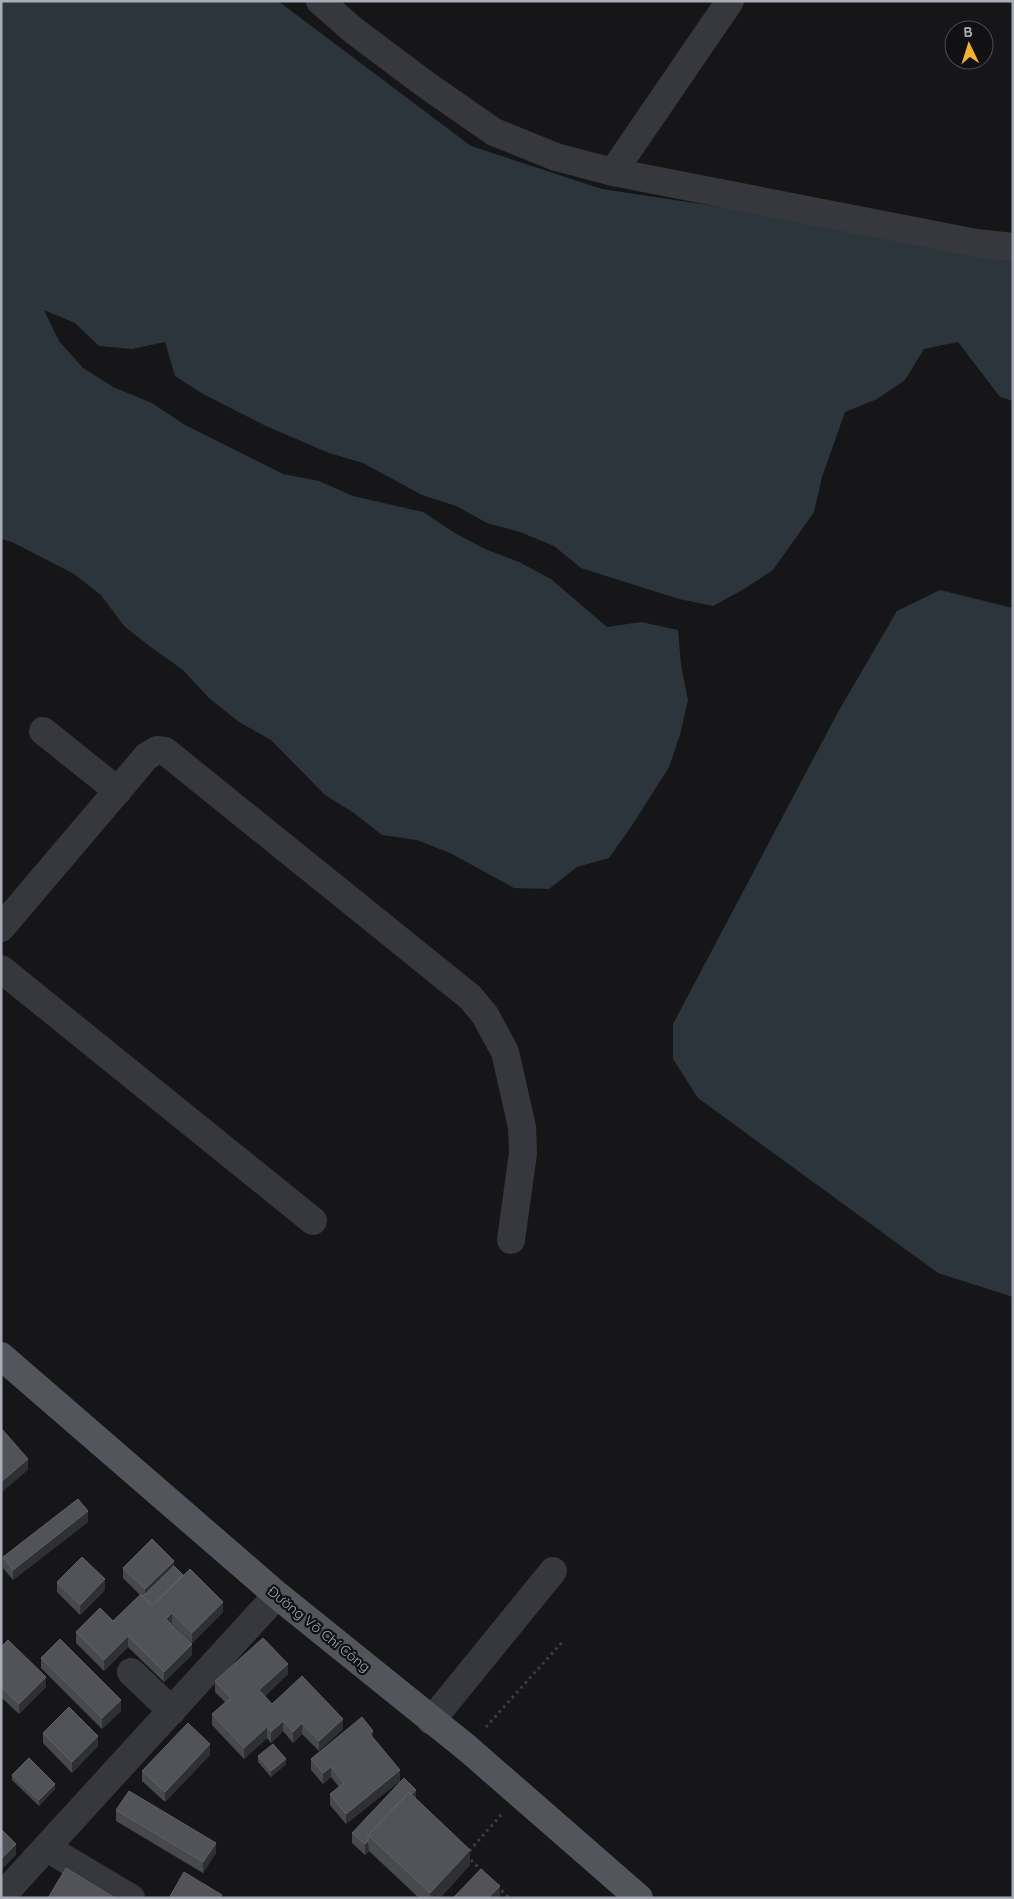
<svg xmlns="http://www.w3.org/2000/svg" width="1014" height="1899" font-family="Quicksand,sans-serif">
	<style>
		.water { fill: #2c353c }
		.lines { fill: none; stroke-linecap: round; stroke-linejoin: round }
		.path { stroke: #3d3f44; stroke-width: 3; stroke-dasharray: 2.5 4; stroke-linecap: butt }
		.minor { stroke: #37383d; stroke-width: 28 }
		.major { stroke: #53555c; stroke-width: 28 }
		.wall { fill: #47494d }
		.shaded-wall { fill: #2f3033 }
		.building { fill: #525359; stroke: #5f6168 }
		.labels { text-anchor: middle; stroke-width: 4.5; stroke-linejoin: round; paint-order: stroke }
		.street-label { font-size: 14px; fill: #a8adb8; stroke: #111113 }
	</style>
	<rect width="100%" height="100%" fill="#161618"/>
	<path class="water" d="M1 1H278L471 146 602 189 1013 251V401L1000 397 958 342 924 349 905 380 877 399 845 412 822 477 814 512 773 570 744 589 713 606 679 599 581 568 554 546 520 532 487 523 456 506 422 495 363 463 329 453 266 426 203 394 175 376 165 342 132 349 99 346 75 323 44 310 59 341 83 368 115 388 152 403 185 425 283 474 319 481 353 496 423 512 453 532 485 549 519 562 551 579 607 627 641 622 678 630 681 665 688 700 680 735 669 767 631 827 609 858 577 867 549 889 514 888 450 853 417 840 382 835 354 813 325 795 271 740 239 722 209 698 183 670 152 648 124 626 101 595 74 574 12 542 1 539Z
		M940 590 1013 608V1297L938 1273 698 1098 673 1059V1024L838 712 897 611Z"/>
	<g class="lines">
		<path class="path" d="M486 1727 564 1640
			M482 1871 468 1857 471 1849 501 1815
			M497 1886 509 1898"/>
		<path class="minor" d="M320 1 353 30 425 84 494 132 556 157 613 172 976 243 1013 247
			M613 172 730 1
			M43 731 118 791
			M1 928 147 756 157 750 165 751 470 997 485 1015 505 1052 522 1127 523 1153 511 1240
			M1 969 313 1221
			M131 1672 172 1711
			M431 1721 553 1571
			M47 1848 131 1898
			M1 1897 277 1595"/>
		<path class="major" d="M1 1356 277 1595 467 1748 639 1898"/>
	</g>
	<path class="wall" d="M88 1522 13 1580 3 1568V1557Z
		M174 1566 223 1612 192 1643 172 1624H171L192 1655 164 1682 128 1647 104 1671 76 1643V1632L113 1621 140 1595 123 1578V1568Z
		M57 1582 105 1590 80 1615 57 1592Z
		M1 1647 46 1687 19 1714 1 1697Z
		M41 1658 121 1711 102 1729 41 1668Z
		M288 1674 265 1696 272 1704 343 1729 319 1751 302 1734 293 1743 283 1731 271 1743 267 1738 244 1759 212 1725V1714L225 1702 215 1692V1681Z
		M43 1733 98 1746 72 1773 43 1743Z
		M373 1739 400 1781 346 1824 330 1805V1794L339 1787 331 1777 323 1784 311 1770V1759Z
		M210 1755 165 1802 142 1781V1771Z
		M258 1756 286 1764 271 1777 258 1762Z
		M12 1775 55 1789 39 1806 12 1780Z
		M416 1799 470 1865 440 1898H419L369 1851 365 1855 352 1843V1833Z
		M116 1810 216 1853 203 1873 116 1821Z"/>
	<path class="shaded-wall" d="M28 1459V1470L1 1493V1482Z
		M88 1511V1522L13 1580V1570Z
		M174 1561V1572L145 1600V1589Z
		M105 1579V1590L80 1615V1605Z
		M223 1602V1612L192 1643V1633Z
		M172 1613V1624L166 1630V1619Z
		M128 1636V1647L104 1671V1660Z
		M192 1644V1655L164 1682V1672Z
		M288 1664V1674L259 1701V1690Z
		M46 1677V1687L19 1714V1704Z
		M121 1700V1711L102 1729V1718Z
		M343 1719V1729L319 1751V1741Z
		M283 1721V1731L271 1743V1732Z
		M302 1723V1734L293 1743V1732Z
		M267 1727V1738L244 1759V1748Z
		M373 1731V1742L370 1734Z
		M98 1736V1746L72 1773V1762Z
		M210 1744V1755L165 1802V1792Z
		M286 1759V1764L271 1777V1771Z
		M331 1767V1777L323 1784V1773Z
		M400 1770V1781L346 1824V1814Z
		M55 1784V1789L39 1806V1800Z
		M416 1790V1800L371 1838Z
		M368 1841 369 1851 365 1855V1844Z
		M216 1843V1853L203 1873V1862Z
		M16 1844V1855L1 1870V1859Z
		M470 1850V1865L440 1898H430V1893Z
		M500 1886V1896L498 1898H488Z"/>
	<path class="building" d="M1 1428 28 1459 1 1482Z
		M78 1499 88 1511 13 1570 3 1557Z
		M152 1539 174 1561 145 1589 123 1568Z
		M82 1557 105 1579 80 1605 57 1582Z
		M174 1566 183 1575 152 1606 143 1596Z
		M190 1569 223 1602 192 1633 172 1613 166 1619 192 1644 164 1672 128 1636 104 1660 76 1632 100 1608 113 1621 141 1594 152 1606Z
		M263 1638 288 1664 259 1690 272 1704 302 1676 343 1719 319 1741 302 1723 293 1732 283 1721 271 1732 267 1727 244 1748 212 1714 231 1698 215 1681Z
		M60 1639 121 1700 102 1718 41 1658Z
		M8 1640 46 1677 19 1704 1 1686V1647Z
		M69 1707 98 1736 72 1762 43 1733Z
		M362 1717 373 1731 370 1734 400 1770 346 1814 330 1794 344 1783 331 1767 323 1773 311 1759Z
		M188 1723 210 1744 165 1792 142 1771Z
		M273 1744 286 1759 271 1771 258 1756Z
		M29 1758 55 1784 39 1800 12 1775Z
		M404 1778 416 1790 411 1795 409 1792 368 1835V1841L365 1844 352 1833Z
		M129 1791 216 1843 203 1862 116 1810Z
		M409 1792 470 1850 430 1893 368 1835Z
		M1 1829 16 1844 1 1859Z
		M66 1868 115 1898H48Z
		M481 1869 500 1886 488 1898H453Z
		M184 1872 222 1895 220 1898H169Z"/>
	<g class="labels">
		<g class="street-label">
			<text transform="translate(319 1629) rotate(39)" y="5">Đường Võ Chí Công</text>
		</g>
	</g>
	<rect width="1014" height="1899" fill="none" stroke="#a8adb8" stroke-width="5"/>
	<g transform="translate(969 45) rotate(356)"><circle r="24" fill="#111113" stroke="#4d4f55"/>
	<path d="M0-4L9 19L0 12L-9 19Z" fill="#f2b134"/>
	<text y="-8" font-size="14" font-weight="bold" text-anchor="middle" fill="#a8adb8">B</text>
	</g>
</svg>
